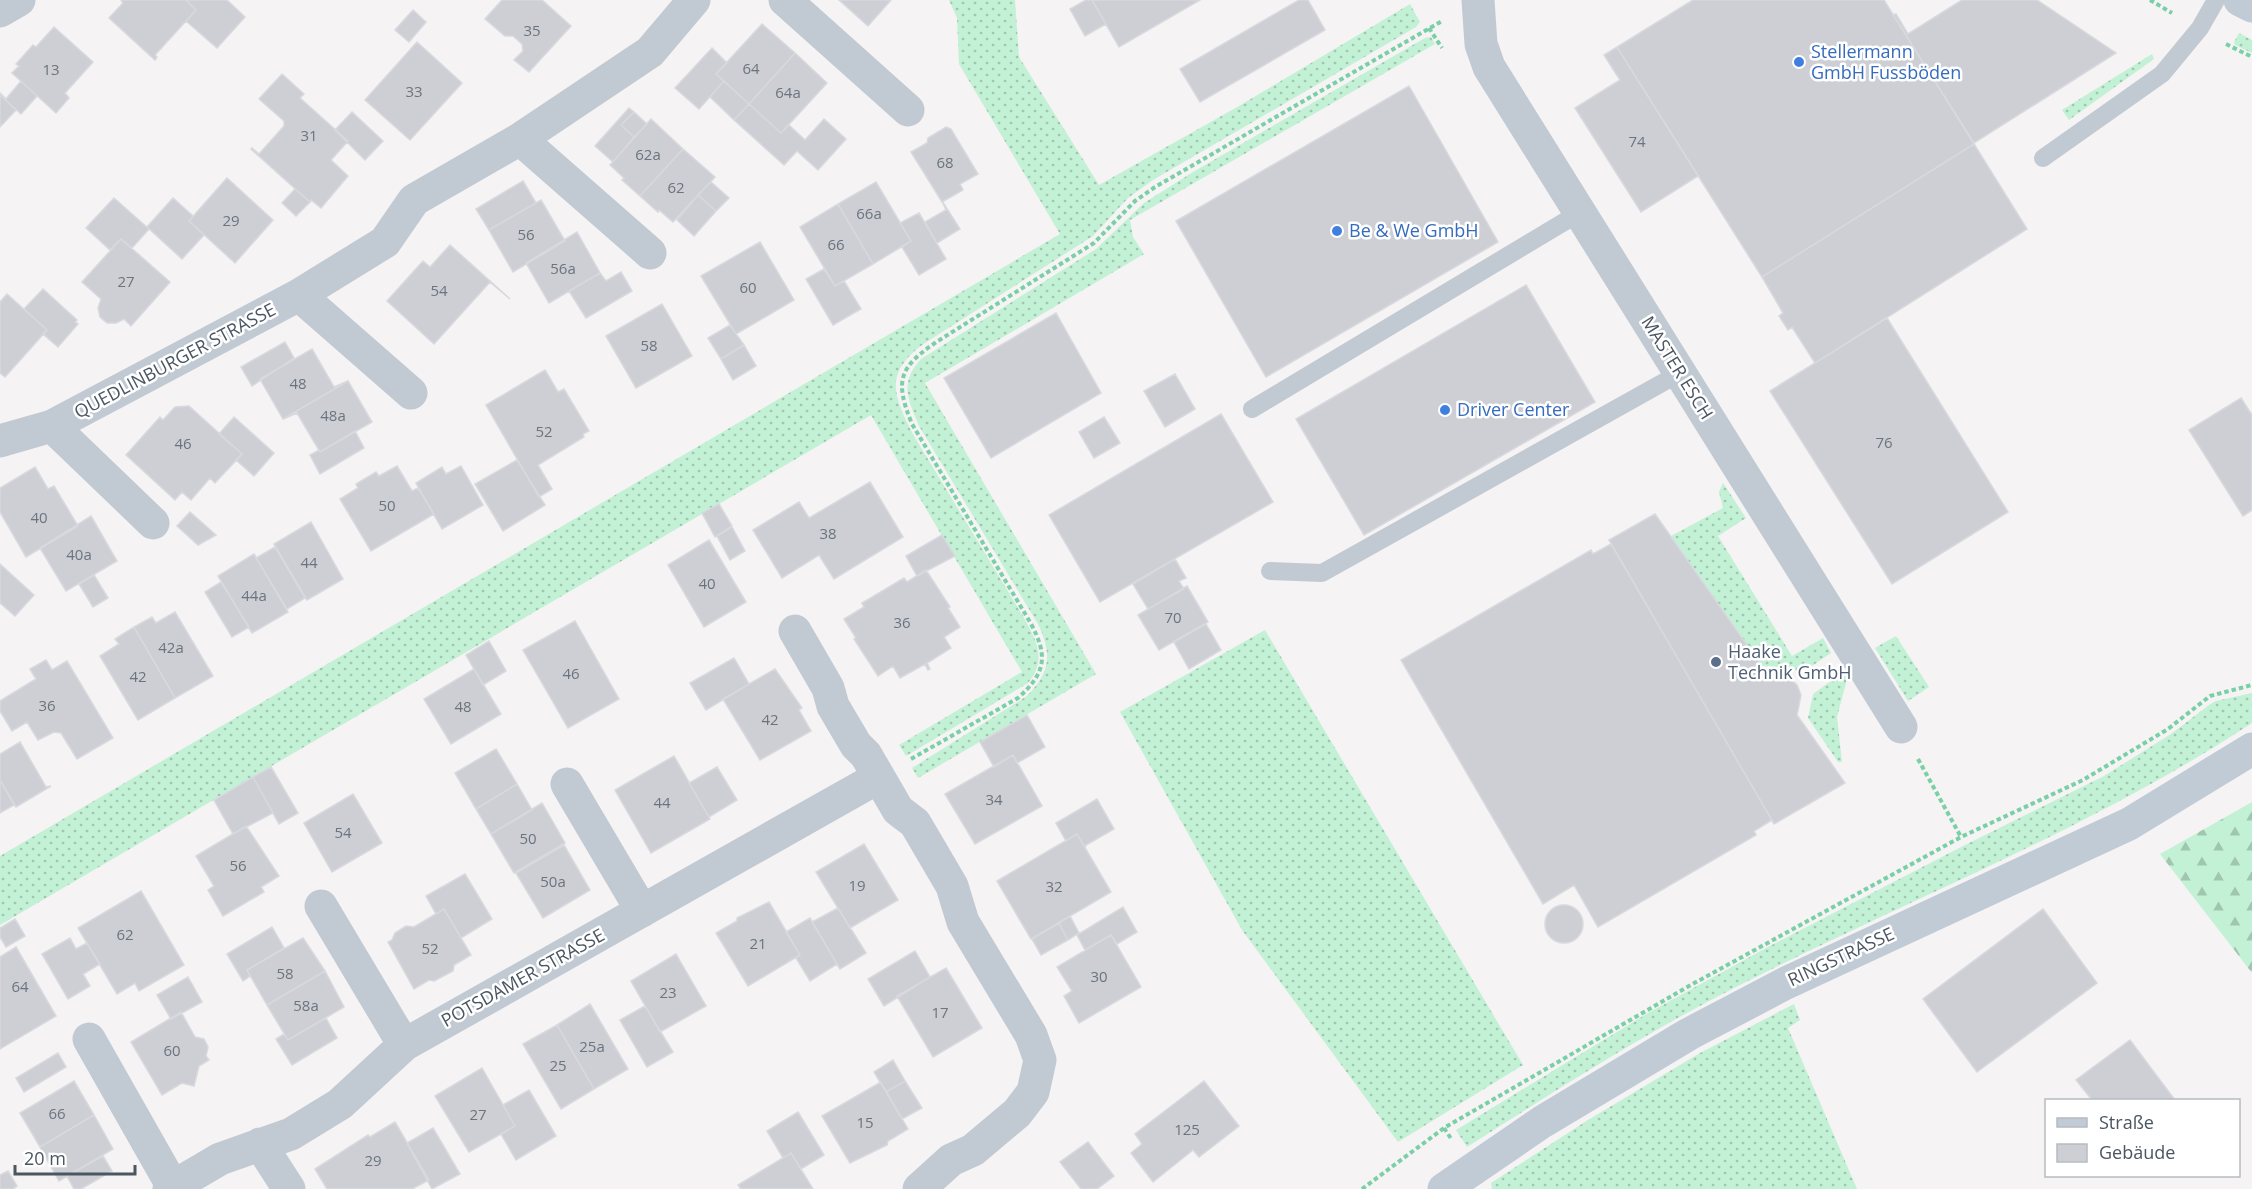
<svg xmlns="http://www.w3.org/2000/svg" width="2252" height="1189" font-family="'Open Sans',sans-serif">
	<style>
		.grass { fill: url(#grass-dots) }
		.forest { fill: url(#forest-firs) }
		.building { fill: #cdcfd5; stroke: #d7d9de; stroke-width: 1.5 }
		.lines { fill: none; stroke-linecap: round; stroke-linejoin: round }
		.path { stroke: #7ad0a6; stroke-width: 4; stroke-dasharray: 4.5 3; stroke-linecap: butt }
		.lane { stroke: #c1cad2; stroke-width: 18 }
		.street { stroke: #c1cad2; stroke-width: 33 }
		.secondary { stroke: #c1cbd6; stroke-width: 33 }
		.shop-dot { fill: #3f7fe0; stroke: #fff; stroke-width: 2 }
		.service-dot { fill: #5c6f8a; stroke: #fff; stroke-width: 2 }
		.labels { text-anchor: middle; stroke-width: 5; stroke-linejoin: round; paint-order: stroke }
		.number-label { font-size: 15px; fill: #6b747e }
		.shop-label { font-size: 18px; fill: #366cbe; stroke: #fff; text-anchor: start }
		.street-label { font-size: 18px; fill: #4a5661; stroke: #fff }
		.service-label { font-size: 18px; fill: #4e5e75; stroke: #fff; text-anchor: start }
	</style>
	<defs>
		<pattern id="grass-dots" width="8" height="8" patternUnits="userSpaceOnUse" patternTransform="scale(1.5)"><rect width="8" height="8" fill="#c3f1d5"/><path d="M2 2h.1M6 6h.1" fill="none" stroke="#a0c6b0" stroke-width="1.8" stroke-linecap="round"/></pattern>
		<pattern id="forest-firs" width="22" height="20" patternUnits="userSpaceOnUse" patternTransform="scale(1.5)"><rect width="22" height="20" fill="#c3f1d5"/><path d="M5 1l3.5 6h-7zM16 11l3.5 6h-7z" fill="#a0c6b0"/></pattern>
	</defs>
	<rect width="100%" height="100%" fill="#f5f3f3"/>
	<path class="grass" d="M949 0H1015L1019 57 1099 185 1239 106 1410 4 1420 22 1416 27 1153 180 1128 198 1093 236 925 343C883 373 893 396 914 436L1023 616C1036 640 1048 659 1028 683L906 756 899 745 1022 672 871 415 0 925V856L1060 234 959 64 957 18Z
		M2239 33 2252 40V53L2235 45 2234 42Z
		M1431 37 1435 44 1130 220 1133 237 1144 254 925 383 1096 674 918 778 912 768 1027 696C1051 671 1052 654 1038 624L919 426C908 399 899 383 921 359L1096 249 1144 203 1193 172 1425 38Z
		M2152 54 2154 59 2069 120 2062 110Z
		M1723 483 1746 518 1718 536 1792 656 1823 638 1831 653 1800 674 1792 668 1762 666 1671 536 1723 508 1719 492Z
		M1265 630 1523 1065 1398 1142 1242 930 1120 712Z
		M1896 636 1929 687 1908 701 1875 648Z
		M1843 672 1847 679 1837 717 1842 762H1838L1808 718 1813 694Z
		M2252 693V723C2091 829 1907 900 1736 987 1643 1034 1555 1091 1467 1147L1456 1130 1648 1013 1766 948 1965 845 2104 776 2171 734 2209 705 2216 701Z
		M1794 1004 1800 1020 1788 1028 1857 1189H1492L1491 1183 1588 1120 1700 1053Z"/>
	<path class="forest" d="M2252 802V973L2160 854Z"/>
	<path class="building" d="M186 0 196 10 155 55 157 57 155 60 109 18 123 3 121 0Z
		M188 0H227L245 17 217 48 186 21 196 10 187 1Z
		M502 0H542L571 26 529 72 514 60 523 51 522 44 513 36H505L485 19Z
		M839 0H891L868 26Z
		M1086 0H1092L1106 24 1085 36 1070 9Z
		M1092 0H1200L1119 47Z
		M1299 0H1308L1325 30 1200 102 1180 69Z
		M1693 0H1884L1974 144 1762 277 1617 47Z
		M1962 0H2037L2116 53 1974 143 1893 15 1896 14 1908 34Z
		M413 10 426 22 409 42 395 30Z
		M762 24 795 53 749 104 716 74Z
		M54 27 93 62 65 93 69 98 56 113 12 73 19 66 16 64 33 45 36 47Z
		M417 42 462 83 410 140 365 100Z
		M1617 47 1698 176 1641 212 1575 108 1620 80 1604 55Z
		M712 48 727 63 716 74 724 81 699 109 675 88Z
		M795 53 827 83 781 133 749 104Z
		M282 74 304 94 300 98 348 141 331 160 348 176 321 208 311 200 310 202 251 149 252 148 259 154 284 126V121L259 99Z
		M21 81 37 96 21 114 0 95V93L6 99Z
		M724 81 749 104 734 120 710 97Z
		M1409 86 1498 242 1266 377 1176 221Z
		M1 96 16 110 0 127V97Z
		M749 104 781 133 789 125 805 140 824 119 846 139 818 170 797 151 784 165 734 120Z
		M629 108 634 112 621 125 634 137 613 162 595 146Z
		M352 112 383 141 365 160 335 130Z
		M634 112 647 124 634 137 621 125Z
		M651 119 683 149 640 196 622 180 624 178 610 165Z
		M946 127 951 129 978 174 960 184 963 190 942 202 911 152 927 143 928 138Z
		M1974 144 2027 229 1815 363 1792 327 1788 330 1779 316 1783 313 1762 277Z
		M683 149 715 177 673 222 659 210 658 212 640 196Z
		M227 178 273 220 235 263 189 221Z
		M523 181 536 203 489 230 476 209Z
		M711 182 729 198 716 211 698 195Z
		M876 182 911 241 873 264 838 204Z
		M295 189 310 202 296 216 282 203Z
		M698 195 716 211 694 236 677 220Z
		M114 198 149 229 132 248 121 239 110 250 86 228Z
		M173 198 193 216 189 221 204 235 182 259 147 227Z
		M541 200 565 241 513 272 489 230Z
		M942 201 960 229 937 243 925 222 946 210Z
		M838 204 873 264 835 286 800 227Z
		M919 213 946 259 919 275 902 247 911 241 900 223Z
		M577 232 600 273 549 303 526 263Z
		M121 239 170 282 131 326 124 319 116 323H107L100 317 98 308 101 299 82 282Z
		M760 242 794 300 736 334 701 276Z
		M450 245 510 299 490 282 434 344 387 301 423 261 430 267Z
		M824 269 835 286 844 281 861 309 833 325 806 279Z
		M621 272 632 291 586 318 569 291 600 273 606 281Z
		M1526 285 1595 402 1364 535 1296 419Z
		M43 289 77 320 75 322 78 324 58 347 43 334 47 330 24 309Z
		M7 294 47 330 5 377 0 373V302Z
		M662 304 692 356 636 388 606 336Z
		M1056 313 1101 393 991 458 944 378Z
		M1887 318 2008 512 1892 584 1770 391Z
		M730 325 744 345 721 359 708 338Z
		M285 342 294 358 252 386 241 367Z
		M744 345 756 366 733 380 721 359Z
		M312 349 334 387 348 381 283 419 260 379Z
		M545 370 558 392 564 389 589 431 583 434 584 437 538 465 552 489 539 497 486 405Z
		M1175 374 1195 409 1165 427 1144 391Z
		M348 381 372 422 320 452 297 413 283 419Z
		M2241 398 2252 415V510L2243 516 2189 430Z
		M189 406 242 454 215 483 210 478 191 500 182 492 175 500 126 455 160 417 163 420 175 407Z
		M1221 414 1273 502 1100 602 1049 515Z
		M234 417 274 453 254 476 236 460 242 454 219 434Z
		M1104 417 1120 443 1094 458 1079 432Z
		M355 431 364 448 320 474 310 455 319 450 320 452Z
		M517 460 545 505 503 531 475 484Z
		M397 466 412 491 418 488 434 514 371 551 340 499 358 488 356 484 376 472 379 476Z
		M461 466 483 505 442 529 416 483 442 467 446 474Z
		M35 467 48 489 54 486 78 526 26 557 0 512V488Z
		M870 482 903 537 834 579 819 555 782 578 753 530 799 502 809 518Z
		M719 504 732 526 715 537 702 513Z
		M190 512 216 535 198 545 177 526Z
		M1655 514 1768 675 1779 674 1789 678 1797 685 1801 695 1797 715 1845 783 1774 824 1609 540Z
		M91 516 117 561 66 591 40 548Z
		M311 522 343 579 307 600 274 544Z
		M732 527 745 551 730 560 717 536Z
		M942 535 955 556 917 576 906 556Z
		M709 540 746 602 704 627 668 565Z
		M1611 544 1772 820 1754 831 1756 835 1598 927 1574 885 1543 904 1401 660 1591 550 1593 554Z
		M275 547 305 598 287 609 256 558Z
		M254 554 288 612 252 633 218 576Z
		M1175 559 1186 578 1179 581 1184 589 1148 609 1133 584Z
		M0 564 34 595 15 616 0 603Z
		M926 570 950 607 948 608 960 627 944 637 951 648 927 663 930 669 928 670 925 664 900 678 893 666 878 676 854 639 856 638 844 619 864 607 862 603 904 578 907 582Z
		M94 575 108 598 93 607 79 584Z
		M221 582 249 627 232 637 205 592Z
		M1187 586 1208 622 1159 650 1138 615Z
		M175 612 213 676 175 698 134 627 152 617 156 623Z
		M575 621 619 699 568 728 523 650Z
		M1206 624 1221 650 1189 669 1174 642Z
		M134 627 175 698 138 720 100 656 119 644 115 639Z
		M489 641 506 671 483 685 466 655Z
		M734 658 749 684 706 710 690 683Z
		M46 660 52 670 67 661 113 738 77 759 61 733 54 732 38 740 27 722 12 731 0 711V701L36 679 30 669Z
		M474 669 501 714 451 744 424 699Z
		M775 669 802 708 799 710 811 731 760 760 723 699Z
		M1027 715 1045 747 1017 763 1013 755 994 767 980 742Z
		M20 742 46 787 51 786 16 807 0 780V754Z
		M496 749 517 784 476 809 455 773Z
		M1013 755 1042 806 975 844 945 794Z
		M674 756 710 819 651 853 615 790Z
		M271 767 298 813 279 824 253 777Z
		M717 767 737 800 709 817 689 783Z
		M253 777 273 813 233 834 214 800Z
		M0 780 14 805 0 813Z
		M517 784 532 810 491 834 476 809Z
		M353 794 382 843 332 872 304 823Z
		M1097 799 1114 829 1086 845 1085 848 1077 834 1066 841 1056 823Z
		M542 803 565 843 514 873 491 834Z
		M246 826 279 876 261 887 264 892 223 916 208 890 214 886 196 856Z
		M1077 834 1111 892 1031 939 997 881Z
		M864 844 898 900 850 928 816 872Z
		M564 845 590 890 543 918 516 873Z
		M465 874 492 919 461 938 444 909 436 914 426 896Z
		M141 891 184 965 139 991 135 983 117 994 78 928Z
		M769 902 800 955 748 986 716 933 737 921V918Z
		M1545 924a19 19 0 1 1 38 0a19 19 0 1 1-38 0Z
		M1123 907 1137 932 1117 944 1111 935 1085 950 1077 935Z
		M838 908 866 953 840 969 812 922Z
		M444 909 471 955 454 965 453 971 434 981 429 980 414 989 388 942 392 940 395 933 406 926 414 927Z
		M2043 909 2097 983 1977 1072 1923 999Z
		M1070 916 1079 933 1068 940 1059 923Z
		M810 918 837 964 810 981 796 958 800 955 786 932Z
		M15 919 25 936 6 947 0 937V928Z
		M1059 923 1068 940 1041 955 1032 939Z
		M272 927 284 948 247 970 250 976 243 981 227 954Z
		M1111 935 1141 987 1079 1023 1064 996 1072 991 1057 967Z
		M70 938 76 949 87 943 100 964 83 974 90 986 68 999 42 954Z
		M303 938 325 971 267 1005 247 970Z
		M16 947 56 1016 0 1049V957Z
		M915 951 930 977 884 1006 868 979Z
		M676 954 706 1006 660 1032 631 981Z
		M946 968 982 1028 933 1057 897 996Z
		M325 971 344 1007 288 1040 267 1005Z
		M188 977 202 1002 171 1019 157 995Z
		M590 1004 628 1069 594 1089 557 1025Z
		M645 1006 673 1052 647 1067 620 1020Z
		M181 1012 195 1037 204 1039 208 1047 206 1056 209 1060 199 1066 194 1086 182 1083 162 1095 131 1042Z
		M326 1018 337 1038 292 1065 276 1039 284 1034 288 1040Z
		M557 1025 594 1089 561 1109 523 1044Z
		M2130 1040 2175 1100H2092L2076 1080Z
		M58 1053 66 1067 24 1092 16 1078Z
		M893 1060 905 1081 886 1092 874 1072Z
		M482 1068 515 1126 469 1152 435 1096Z
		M74 1081 94 1115 40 1147 20 1113Z
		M905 1081 922 1108 902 1119 886 1092Z
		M1204 1081 1239 1126 1199 1157 1193 1150 1153 1182 1131 1153 1142 1144 1135 1134Z
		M881 1082 908 1129 888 1141 887 1145 850 1163 822 1116Z
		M529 1090 556 1136 516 1160 501 1134 515 1126 503 1105Z
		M798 1112 824 1155 801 1169 791 1153 783 1158 767 1131Z
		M94 1115 113 1149 59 1181 40 1147Z
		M395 1122 429 1180 412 1189H327L315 1169 368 1135 370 1137Z
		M433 1128 460 1174 432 1189 407 1143Z
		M1088 1142 1114 1176 1097 1189H1081L1060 1162Z
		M791 1153 813 1189H741L738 1185Z
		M103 1156 112 1171 81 1189H74L67 1176Z
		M8 1171 17 1186 13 1189H0V1175Z"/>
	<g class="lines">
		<path class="path" d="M2150 0 2172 13
			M1429 28 1442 48
			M2226 44 2252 57
			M911 759 1018 698C1047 672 1048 655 1030 622L912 424C894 380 899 367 938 341L1094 243 1135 201 1155 187 1442 21
			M1918 759 1961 837
			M1444 1128 1452 1140
			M1362 1189 1444 1128 1689 986 1961 837 2083 780 2168 729 2210 696 2252 685"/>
		<path class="lane" d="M2043 158 2162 74 2200 28 2216 0
			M1252 409 1579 213
			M1270 571 1322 573 1680 373"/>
		<path class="street" d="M785 0 908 110
			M1478 0 1481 44 1489 67 1901 727
			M0 11 19 0
			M520 139 650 253
			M299 295 411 393
			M52 426 153 523
			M0 441 52 426 299 295 385 242 414 200 520 139 650 52 694 0
			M795 631 828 688 833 706 856 745 866 755 898 810 915 823 952 886 963 922 1031 1035 1040 1060 1033 1092 1017 1113 973 1150 951 1160 919 1189
			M567 784 642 911
			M321 906 404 1045
			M89 1039 173 1187
			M260 1144 289 1189
			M169 1189 220 1159 291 1134 340 1104 404 1045 879 777"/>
		<path class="secondary" d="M2240 0 2252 6
			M1444 1189 1542 1122 1689 1034 1786 983 2129 824 2252 749"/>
	</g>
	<g class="shop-dot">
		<circle cx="1799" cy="62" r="6"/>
		<circle cx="1337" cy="231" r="6"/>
		<circle cx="1445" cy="410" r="6"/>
	</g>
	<circle class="service-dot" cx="1716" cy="662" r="6"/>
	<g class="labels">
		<g class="number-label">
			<text x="532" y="36">35</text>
			<text x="751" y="74">64</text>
			<text x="51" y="75">13</text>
			<text x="414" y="97">33</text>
			<text x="788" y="98">64a</text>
			<text x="309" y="141">31</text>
			<text x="1637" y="147">74</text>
			<text x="648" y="160">62a</text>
			<text x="945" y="168">68</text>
			<text x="676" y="193">62</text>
			<text x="869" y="219">66a</text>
			<text x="231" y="226">29</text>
			<text x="526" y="240">56</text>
			<text x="836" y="250">66</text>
			<text x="563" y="274">56a</text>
			<text x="126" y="287">27</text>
			<text x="748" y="293">60</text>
			<text x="439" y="296">54</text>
			<text x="649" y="351">58</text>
			<text x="298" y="389">48</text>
			<text x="333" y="421">48a</text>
			<text x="544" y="437">52</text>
			<text x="1884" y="448">76</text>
			<text x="183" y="449">46</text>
			<text x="387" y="511">50</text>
			<text x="39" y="523">40</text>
			<text x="828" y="539">38</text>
			<text x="79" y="560">40a</text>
			<text x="309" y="568">44</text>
			<text x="707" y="589">40</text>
			<text x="254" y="601">44a</text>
			<text x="1173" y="623">70</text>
			<text x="902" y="628">36</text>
			<text x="171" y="653">42a</text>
			<text x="571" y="679">46</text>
			<text x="138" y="682">42</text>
			<text x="47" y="711">36</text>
			<text x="463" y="712">48</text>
			<text x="770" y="725">42</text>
			<text x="994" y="805">34</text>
			<text x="662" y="808">44</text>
			<text x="343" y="838">54</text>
			<text x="528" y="844">50</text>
			<text x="238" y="871">56</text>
			<text x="553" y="887">50a</text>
			<text x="857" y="891">19</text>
			<text x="1054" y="892">32</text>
			<text x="125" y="940">62</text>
			<text x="758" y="949">21</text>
			<text x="430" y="954">52</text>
			<text x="285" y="979">58</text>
			<text x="1099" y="982">30</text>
			<text x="20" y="992">64</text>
			<text x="668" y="998">23</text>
			<text x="306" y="1011">58a</text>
			<text x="940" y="1018">17</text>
			<text x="592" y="1052">25a</text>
			<text x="172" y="1056">60</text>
			<text x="558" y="1071">25</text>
			<text x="57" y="1119">66</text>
			<text x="478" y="1120">27</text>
			<text x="865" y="1128">15</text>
			<text x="1187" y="1135">125</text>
			<text x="373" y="1166">29</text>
		</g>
		<g class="shop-label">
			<text x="1811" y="58">Stellermann<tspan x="1811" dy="21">GmbH Fussböden</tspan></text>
			<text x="1349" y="237">Be &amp; We GmbH</text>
			<text x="1457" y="416">Driver Center</text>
		</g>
		<g class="street-label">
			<text transform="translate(175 361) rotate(-28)" y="6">QUEDLINBURGER STRASSE</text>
			<text transform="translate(1677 368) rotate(58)" y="6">MASTER ESCH</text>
			<text transform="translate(1841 957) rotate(-25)" y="6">RINGSTRASSE</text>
			<text transform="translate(523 978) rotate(-29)" y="6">POTSDAMER STRASSE</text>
		</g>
		<g class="service-label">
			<text x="1728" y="658">Haake<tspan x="1728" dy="21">Technik GmbH</tspan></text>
		</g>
	</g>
	<rect x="2045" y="1099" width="195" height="78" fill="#ffffff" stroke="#b7bbc0" stroke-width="1.5"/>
	<rect x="2057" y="1118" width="30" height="9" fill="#c1cbd6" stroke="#b7bbc0" stroke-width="1.5"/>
	<text x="2099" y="1129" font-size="18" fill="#4a5661">Straße</text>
	<rect x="2057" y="1144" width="30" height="18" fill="#cdcfd5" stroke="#b7bbc0" stroke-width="1.5"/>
	<text x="2099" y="1159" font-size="18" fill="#4a5661">Gebäude</text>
	<path d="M15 1165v9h120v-9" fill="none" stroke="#4a5661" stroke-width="3"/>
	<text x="24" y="1165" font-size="18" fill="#4a5661" stroke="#ffffff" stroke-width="4.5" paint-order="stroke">20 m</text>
</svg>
